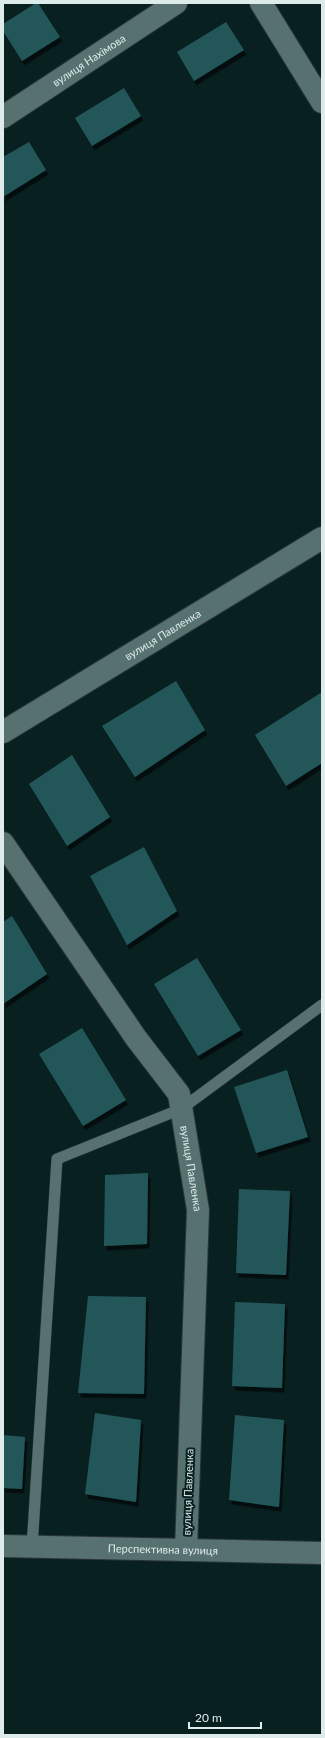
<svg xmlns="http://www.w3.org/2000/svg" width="325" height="1738" font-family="Lato,sans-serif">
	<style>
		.building { fill: #225758; filter: url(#shadow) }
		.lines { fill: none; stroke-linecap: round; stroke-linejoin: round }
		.service-casing { stroke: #2c3737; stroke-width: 12 }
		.minor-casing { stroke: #2c3737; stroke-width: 24 }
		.service { stroke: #577070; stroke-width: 11 }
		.minor { stroke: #577070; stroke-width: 22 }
		.labels { text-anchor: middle; stroke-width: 4; stroke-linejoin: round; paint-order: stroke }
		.street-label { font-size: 11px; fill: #deebeb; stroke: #092021 }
	</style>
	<defs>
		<filter id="shadow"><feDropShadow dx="2.5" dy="4.5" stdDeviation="0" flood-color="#0009"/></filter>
	</defs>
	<rect width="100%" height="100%" fill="#092021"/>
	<path class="building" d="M36 3H38L60 37 22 61 3 31V24Z
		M226 22 244 50 194 81 177 52Z
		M124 88 141 116 92 146 75 118Z
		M29 142 46 170 3 197V157Z
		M176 681 205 730 135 777 102 726Z
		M322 692V763L286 786 255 735Z
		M72 755 110 817 67 846 29 784Z
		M144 847 177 911 127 945 90 876Z
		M12 916 47 974 3 1004V922Z
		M197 958 241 1030 198 1056 154 984Z
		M82 1028 126 1100 83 1126 39 1054Z
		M287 1070 308 1137 256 1153 234 1087Z
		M148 1173 147 1244 104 1246 105 1175Z
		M239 1189 290 1191 286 1275 236 1273Z
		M88 1296 146 1297 144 1394 78 1393Z
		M235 1302 285 1304 282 1388 232 1386Z
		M95 1413 141 1420 136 1502 85 1494Z
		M235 1415 284 1420 279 1507 229 1500Z
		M3 1435 25 1437 22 1489 3 1488Z"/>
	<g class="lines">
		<g class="service-casing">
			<path id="service" d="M32 1547 57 1159 181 1109 322 1005"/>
		</g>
		<g class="minor-casing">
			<g id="minor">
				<path d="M261 3 322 102"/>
				<path id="s1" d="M3 117 176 3"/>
				<path id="s2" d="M3 732 322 538"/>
				<path id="s3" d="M3 843 136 1038 179 1094 198 1210 186 1550"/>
				<path id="s4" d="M3 1546 322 1553"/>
			</g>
		</g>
		<use href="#service" class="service"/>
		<use href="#minor" class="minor"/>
	</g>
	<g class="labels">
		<g class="street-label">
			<text dy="4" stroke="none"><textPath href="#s1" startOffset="103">вулиця Нахімова</textPath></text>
			<text dy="4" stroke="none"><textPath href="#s2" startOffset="187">вулиця Павленка</textPath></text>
			<text dy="4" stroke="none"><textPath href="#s3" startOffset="382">вулиця Павленка</textPath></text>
			<text transform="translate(188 1492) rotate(-88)" y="4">вулиця Павленка</text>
			<text dy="4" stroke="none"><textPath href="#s4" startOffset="160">Перспективна вулиця</textPath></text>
		</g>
	</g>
	<rect width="325" height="1738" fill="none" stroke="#deebeb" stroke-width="8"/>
	<path d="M189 1722v6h72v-6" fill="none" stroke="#deebeb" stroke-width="2"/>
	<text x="195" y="1722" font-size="12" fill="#deebeb" stroke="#092021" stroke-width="3" paint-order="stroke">20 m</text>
</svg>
